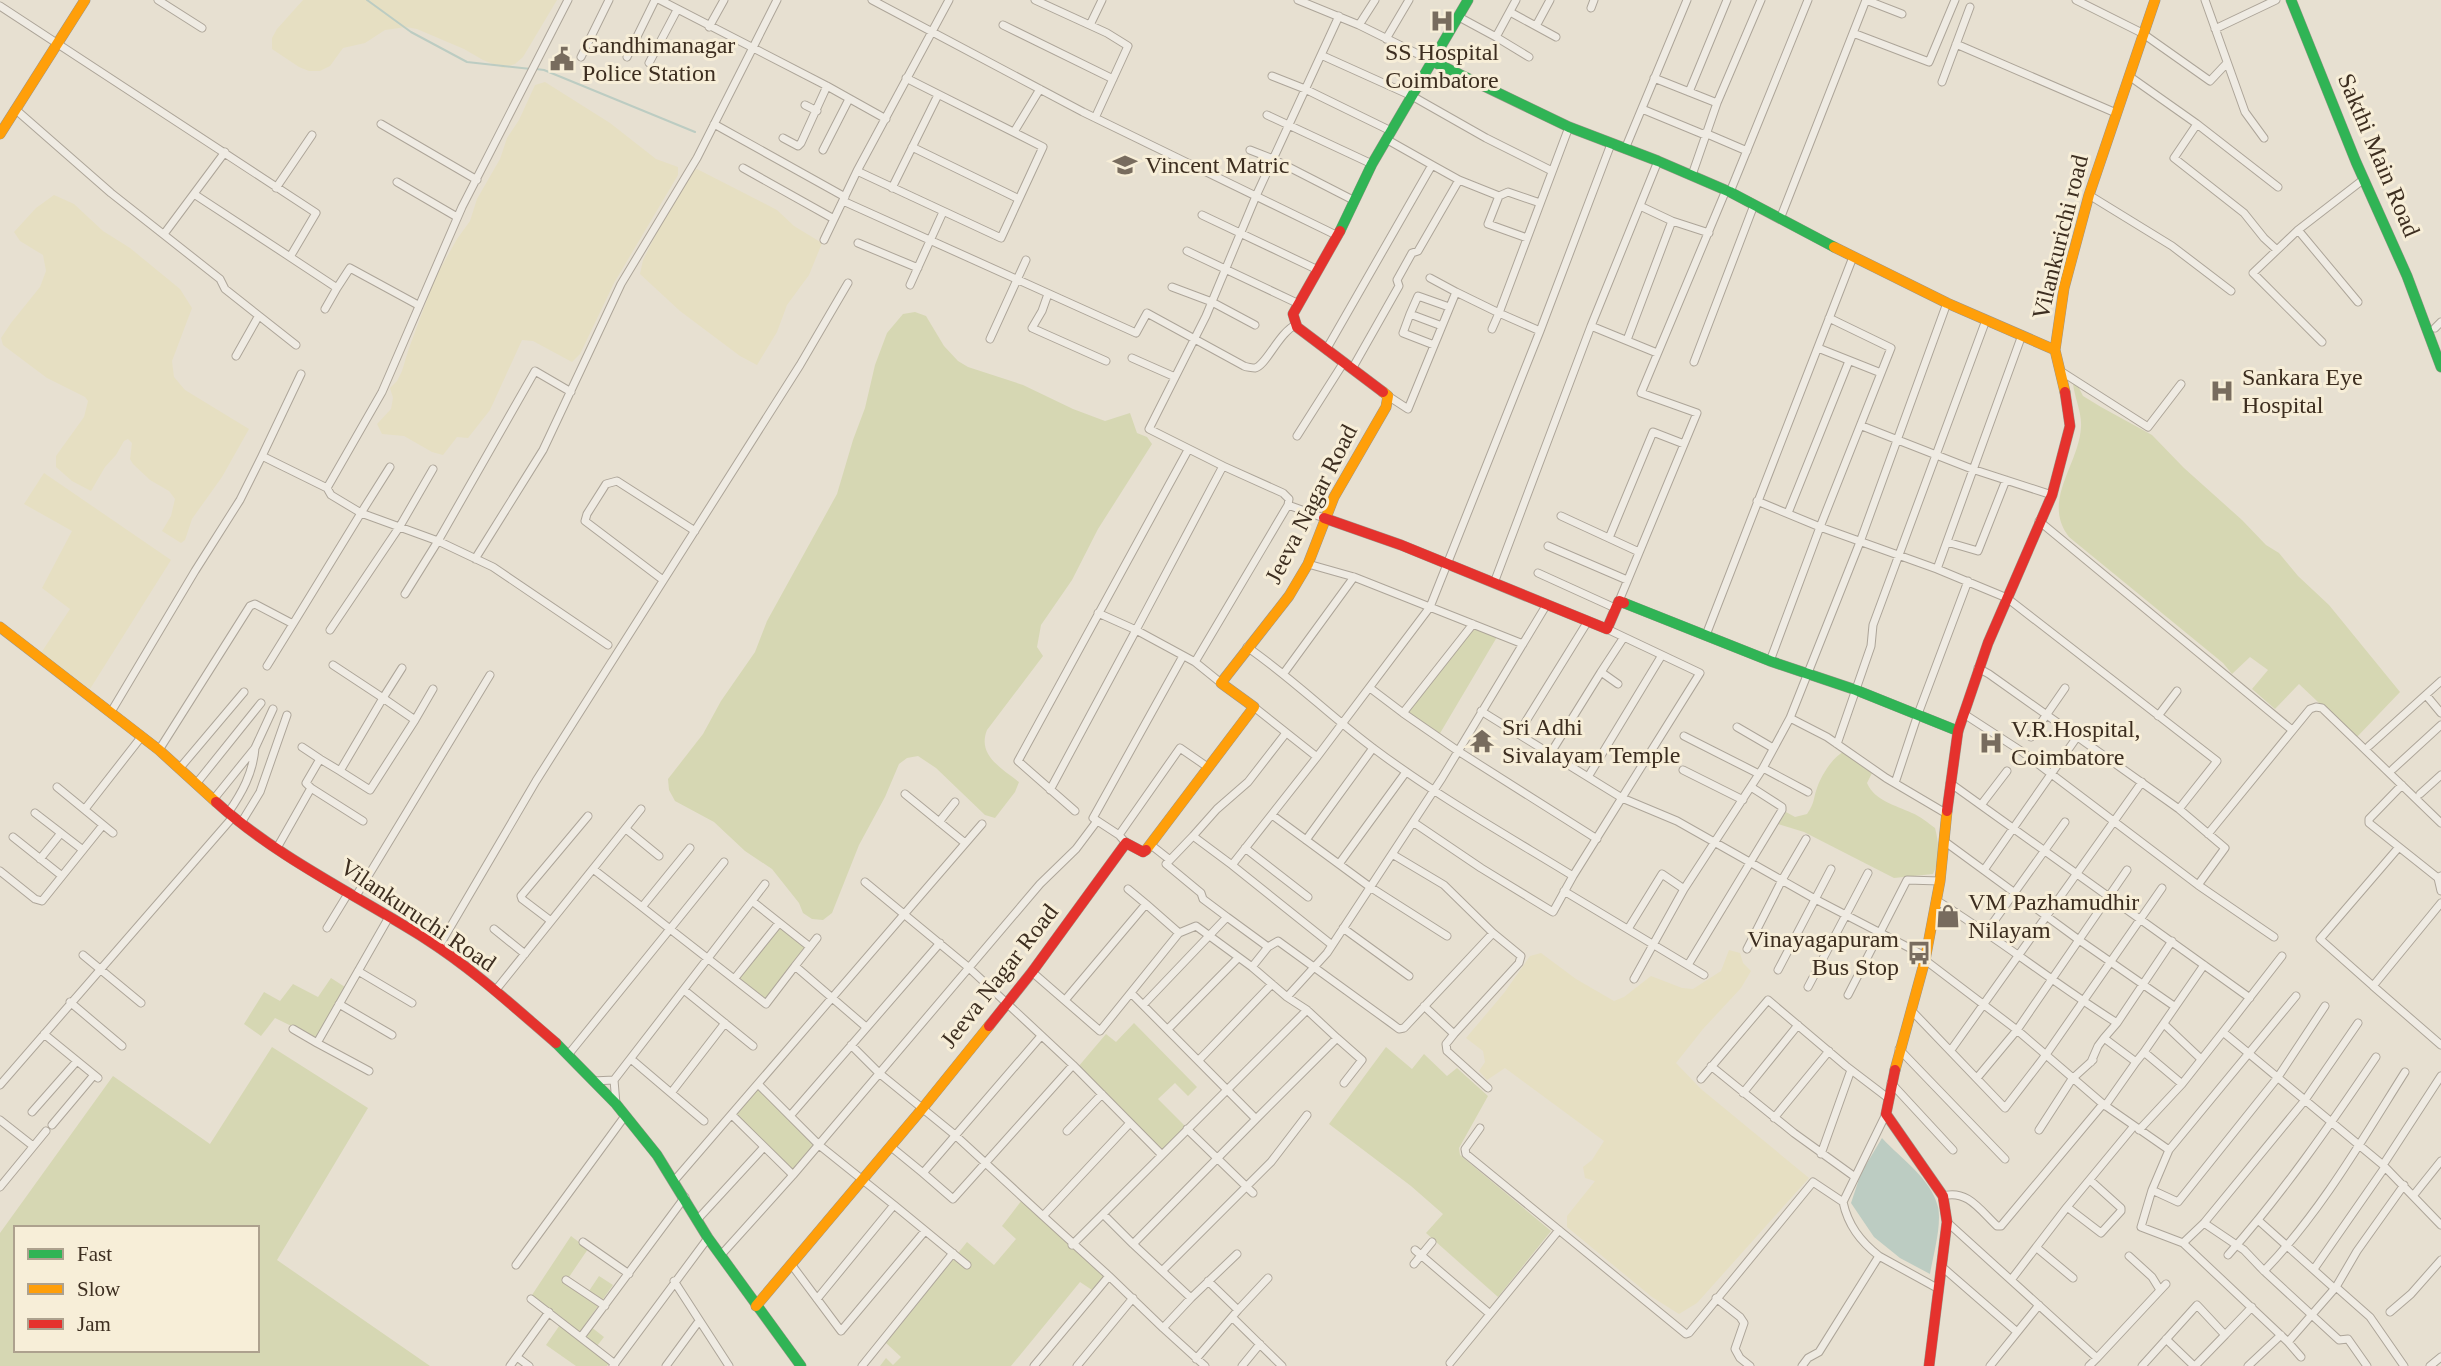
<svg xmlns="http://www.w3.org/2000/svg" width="2441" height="1366" font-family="Georgia,serif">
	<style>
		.farmland { fill: #e6dfc2 }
		.green { fill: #d6d7b3; fill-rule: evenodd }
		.water { fill: #bcccc2 }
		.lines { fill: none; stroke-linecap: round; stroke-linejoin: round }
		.stream { stroke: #bcccc2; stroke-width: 2 }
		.street-casing { stroke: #ada599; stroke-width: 9 }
		.fast-casing { stroke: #9c958a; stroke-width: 11 }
		.slow-casing { stroke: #9c958a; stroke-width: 11 }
		.jam-casing { stroke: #9c958a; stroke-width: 11 }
		.street { stroke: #efebe3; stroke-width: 7 }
		.fast { stroke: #30b455; stroke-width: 10 }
		.slow { stroke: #ff9f0a; stroke-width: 10 }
		.jam { stroke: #e5322d; stroke-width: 10 }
		.labels { text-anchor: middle; stroke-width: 6; stroke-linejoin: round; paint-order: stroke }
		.poi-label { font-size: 24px; fill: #3d2e20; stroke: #f7eed8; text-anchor: start }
		.street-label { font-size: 24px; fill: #3d2e20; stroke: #f7eed8 }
	</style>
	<rect width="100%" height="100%" fill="#e7e0d1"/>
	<path class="farmland" d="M303 0H557L523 57 515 64 503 68 483 60 464 49 417 29 406 27 385 30 365 43 343 48 330 66 320 71H309L299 67 272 49V38L277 29Z
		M545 82 610 123 656 159 678 167V175L614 283 580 354 572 362 533 341 522 340 490 410 468 438 457 437 443 455 432 452 404 436 382 434 377 424 391 409 393 398 390 388 397 381 402 371 408 351 435 278 457 239 470 221 477 199 500 159 507 138 519 120 535 85Z
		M697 169 777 210 794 226 822 243 809 275 787 305 777 332 757 365 740 356 680 311 640 274 643 260 668 210 692 172Z
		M54 195 74 204 103 231 130 248 180 289 192 308 172 361 174 377 185 390 249 429 222 477 192 519 185 540 181 543 162 531 171 516 175 499 169 491 150 480 133 464 130 459 132 443 128 439 124 441 116 455 105 467 91 491 72 481 56 467V456L84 417 88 401 85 397 47 378 3 345 1 338 11 323 40 287 46 271 43 255 20 241 14 232 36 208Z
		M44 473 171 560 90 689 41 653 70 609 42 588 72 531 24 504Z
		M1729 950 1740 953 1743 963 1751 971 1741 988 1703 1029 1676 1063 1701 1089 1809 1178 1697 1303 1679 1314 1652 1297 1567 1227V1216L1595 1181 1585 1178 1583 1167 1592 1160 1604 1141 1505 1068 1487 1080 1479 1071 1485 1062 1483 1051 1466 1038 1504 993 1530 956 1541 953 1576 979 1614 1001 1624 997 1651 976 1682 988 1693 989 1721 971Z"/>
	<path class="green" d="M915 312 926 316 944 346 958 361 968 367 1023 385 1073 409 1105 421 1130 413 1137 433 1147 437 1152 444 1098 529 1072 580 1041 625 1037 647 1043 656 987 730C977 755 1001 768 1019 782L1015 792 995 818 985 815 936 768 918 756 907 758 899 764 885 797 859 845 832 913 823 920 812 919 803 913 799 903 772 869 745 851 714 822 675 801 669 790 668 779 703 734 721 701 755 652 767 621 837 494 853 440 865 408 875 365 887 333 903 314Z
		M2073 384 2078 386 2083 396 2101 407 2152 435 2184 468 2242 520 2266 545 2279 553 2298 576 2329 605 2400 692 2356 738 2299 684 2275 709 2252 689 2268 670 2250 657 2232 674 2223 663 2069 537C2041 501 2079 465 2081 427 2082 413 2075 399 2073 384Z
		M1473 627 1497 637 1439 735 1407 713Z
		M1843 752 1872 773 1867 783C1875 801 1895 805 1912 813 1920 816 1928 823 1935 828 1939 842 1940 861 1933 874L1894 878 1804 832 1778 824 1786 812 1795 817 1807 814C1815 802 1813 799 1817 788 1821 776 1832 758 1843 752Z
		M780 925 806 948 764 1000 738 978Z
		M331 978 345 987 316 1038 275 1018 261 1036 244 1024 264 992 280 1001 293 984 318 997Z
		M1134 1023 1197 1087 1188 1096 1175 1083 1158 1099 1186 1127 1163 1151 1078 1067 1106 1034 1116 1042Z
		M272 1047 368 1108 277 1260 430 1366H0V1233L113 1076 210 1144ZM16 1228H257V1350H16Z
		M1386 1047 1412 1069 1424 1054 1447 1076 1457 1068 1488 1096 1459 1148 1460 1155 1551 1231 1498 1297 1426 1233 1443 1214 1411 1186 1329 1124Z
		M758 1088 815 1145 792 1171 736 1115Z
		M1022 1200 1104 1276 1092 1290 1080 1282 1011 1366H880L886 1358 893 1365 901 1357 886 1343 967 1242 994 1265 1016 1239 1002 1226Z
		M571 1236 588 1249 569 1277 589 1291 599 1276 613 1285 586 1323 604 1337 597 1346 613 1358 607 1366H576L546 1345 564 1319 532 1295Z"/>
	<path class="water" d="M1882 1138C1901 1159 1931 1178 1938 1207 1942 1225 1933 1256 1930 1274L1900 1258 1874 1237 1851 1203 1861 1173Z"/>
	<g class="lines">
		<path class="stream" d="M367 0 411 32 467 62 531 69
			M536 69 544 70 695 132"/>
		<g class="street-casing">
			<path id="street" d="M158 0 202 28
				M660 0 827 86 886 119
				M872 0 1083 112 1338 236
				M1035 0 1107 33 1128 46 1095 118
				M1298 0 1359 25 1434 62
				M2076 0 2142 33 2210 81 2226 64
				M2205 0 2245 112 2264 138
				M0 6 316 213 290 257 337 288 350 268 418 305
				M1591 8 1594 0
				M1510 12 1556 37
				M1459 17 1496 37 1516 0
				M1003 25 1113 79
				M1090 25 1102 0
				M1359 25 1375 0
				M1536 26 1550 0
				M709 27 724 0
				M2215 29 2276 0
				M1853 33 1929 62 1955 0
				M1496 37 1529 57
				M1386 39 1409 0
				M1956 44 2116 113
				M1321 55 1412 96 1486 138 1552 171
				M581 57 609 0
				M627 57 655 0
				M649 63 677 10
				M1272 76 1305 89 1391 131
				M2129 76 2197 124 2278 187
				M1654 78 1717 103
				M1942 82 1970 7
				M1689 92 1727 0
				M805 105 817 111
				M15 109 111 193 220 279 225 289 296 345
				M1642 109 1705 135
				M1267 115 1372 164
				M381 124 477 180
				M714 124 845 197
				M2197 124 2174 158 2244 213 2264 238 2277 250
				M1014 132 1040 89
				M1705 133 1747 151
				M783 138 798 146 801 143 827 86
				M1386 139 1432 165
				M912 147 1019 199
				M1625 149 1687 0
				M823 150 849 99
				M1250 150 1273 159 1353 200
				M743 168 834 219
				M857 171 1001 238 1043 147 906 78
				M1692 175 1717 103 1761 0
				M397 182 457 217
				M276 188 312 135
				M892 188 938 95
				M1730 192 1808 0
				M194 194 290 257
				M2089 195 2172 246 2231 291
				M843 201 1136 333 1147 313 1244 366C1246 367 1253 368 1255 368 1266 366 1279 332 1297 324
				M1640 206 1672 221 1709 233
				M1202 215 1318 270
				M1780 219 1866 0 1902 14
				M2298 230 2358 302
				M164 234 225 152
				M1527 238 1488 224 1499 196 1508 192 1540 203
				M824 240 857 171 949 0
				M858 243 918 268
				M1187 251 1299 304
				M1430 278 1456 292
				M910 285 943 212
				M1172 287 1212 302 1255 325
				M1048 294 1042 311 1032 328 1106 361
				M325 309 337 288
				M1410 314 1403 333 1434 345
				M1442 326 1410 314 1418 296 1449 307
				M2435 328 2441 322
				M1540 331 1499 313 1569 127
				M990 339 1026 260
				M1627 340 1672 221
				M2322 342 2253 273 2298 230 2364 179
				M1818 348 1881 373
				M1326 350 1432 165 1459 180 1499 196
				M1657 353 1591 326 1658 161
				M236 356 258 317
				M1132 358 1175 377
				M1694 362 1754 205
				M1352 369 1399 286 1397 280 1412 253 1418 251 1459 180
				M2062 372 2148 427 2181 384
				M1388 396 1408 409 1456 292 1499 313 1492 329
				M1862 426 1972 469 2052 495
				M1297 436 1344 362
				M262 456 301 374
				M1223 466 1149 429 1206 316 1256 196 1339 16
				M390 467 361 513 438 541 493 567 608 645
				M1757 501 1820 527 1891 348 1829 318
				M1288 505 1324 518
				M1788 513 1849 361
				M1561 516 1639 552
				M2039 521 2292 730
				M1609 538 1653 432 1684 444
				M1947 542 1978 551 2006 480
				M1548 546 1627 580
				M475 559 543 450 621 284 697 158 777 0
				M1308 564 1354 577 1523 644
				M1937 569 2022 335
				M1538 573 1615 608
				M663 580 585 521 587 514 606 484 617 481 695 531
				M1494 583 1591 326
				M405 594 438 541 535 371 571 392
				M1619 601 1697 413 1641 393 1726 190
				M1098 613 1136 630 1223 466 1283 493 1289 499 1288 505 1195 662
				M330 630 400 526 433 469
				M1706 635 1853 257
				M1247 647C1292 678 1330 716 1373 748 1437 796 1506 835 1573 876
				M1770 661 1820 527 1937 569 2007 598 2217 761 2179 809
				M333 665 383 698 402 668
				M267 666 293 624
				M1284 673 1354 577
				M1618 684 1601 672 1624 637
				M1370 688 1403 713 1473 624
				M2426 695 2441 713
				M1254 707 1317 757
				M1481 711 1622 798 1677 821 1815 899 1925 956
				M111 712 195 571 240 500 262 456 327 488 382 392 462 207 568 0
				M1403 713 1458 751 1597 839
				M1964 714 2021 751 2198 885 2225 848 2179 809 1989 674 1978 668
				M2158 716 2177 691
				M1790 718 1827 737 1886 778 1947 814
				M415 720 433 689
				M1737 727 1773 748
				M1518 734 1588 621
				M1684 736 1759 774
				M2031 737 2065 688
				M1837 744 1871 646 1873 625 1986 320
				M2369 746 2441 681
				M302 747 320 759
				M159 750 250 606 255 604 293 624 361 513 331 495 327 488
				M1550 754 1601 672
				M1763 768 1808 792
				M179 769 244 692
				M2393 769 2441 725
				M1683 770 1743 800
				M1588 777 1662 655
				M1895 783 1918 714 1968 581
				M1950 783 2250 998
				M196 784 261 703
				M57 787 113 833
				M311 788 363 821
				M1050 790 1136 630 1195 662 1221 683
				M905 794 965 843
				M2420 794 2441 775
				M213 800 255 748 273 709
				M1981 805 2007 771
				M85 809 142 736
				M1075 811 1018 761 1188 450
				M35 813 83 850
				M228 813C242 793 253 773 255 748
				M1272 815 1370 887 1447 936
				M939 822 955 802
				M1413 822 1481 868 1553 912 1573 876 1700 673 1607 629
				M241 823 260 792 287 715
				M626 829 659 856
				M2208 834 2310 709 2316 707 2322 708 2441 823
				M1119 835 1180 748 1209 768
				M1193 836 1217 809 1248 782 1286 733
				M13 837 62 876
				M1306 840 1373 748
				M1944 841 2079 940 2174 1006
				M1126 843 1119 835 1093 818 1183 656
				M1151 845 1170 860 1193 836 1232 865 1317 757 1430 607 1540 331 1611 144
				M2399 847 2369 823V819L2402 785
				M277 848 311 788 306 783 320 759 340 771 383 698 415 720 370 790 340 771
				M690 848 642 907 670 929 724 862
				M1245 848 1308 897
				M40 859 61 833
				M1339 864 1406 772
				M1232 865 1332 945
				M593 869 642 907
				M1984 870 2077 737
				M0 871 35 899 42 901 103 825
				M2441 876 2438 878 2441 891
				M865 882 968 967 1073 1065 1162 1155
				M2198 885 2274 937
				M1128 889 1146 904
				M1564 891 1704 975
				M356 896 490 675
				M1936 900C1998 938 2055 984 2117 1023L2104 1038 2136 1062 2144 1052 2182 1084 2223 1032 2383 1165
				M752 901 765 884
				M2441 903 2373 986 2441 1045
				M1227 917 1268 947 1252 967
				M551 921 522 899 521 896 588 816
				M327 928 349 892
				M1343 928 1409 976
				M494 929 525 954
				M1628 929 1662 874 1684 889
				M1987 931 2065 822
				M810 947 817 938
				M1268 947 1278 941 1391 1023 1399 1029 1404 1028 1493 933 1444 885 1392 854
				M438 948 536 781 800 365 848 283
				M1747 949 1782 880 1806 839
				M83 955 141 1003
				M1925 960 2017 1030 2103 1104 2169 1150 2152 1190 2178 1202 2278 1077 2325 1006
				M1688 965 1782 810V807L1751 787
				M1778 970 1831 869
				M358 971 412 1003
				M1032 972 1100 1031 1179 933 1196 926 1252 967 1287 997 1327 953 1442 778 1547 604
				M735 978 779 923
				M1634 979 1684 889 1763 768 1790 718 1860 542 1947 303
				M2373 986 2320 939 2399 847 2438 878
				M1808 987 1868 873
				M684 990 753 1046
				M495 991 641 809
				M1131 993 1256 1119 1337 1038 1307 1010
				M1848 995 1907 880 1940 881
				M1066 999 1146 904 1179 933
				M70 1002 122 1046
				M339 1004 392 1035
				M1143 1005 1227 917 1203 899 1201 893 1166 864 1170 860
				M1424 1006 1454 1034 1519 963 1521 956 1493 933
				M1911 1010 2005 1108 2045 1056 2162 888
				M2117 1023 2172 941
				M2358 1023 2305 1100 2204 1223 2183 1243 2288 1342 2336 1287 2370 1317 2404 1366
				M2164 1024 2201 1059
				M293 1029 317 1043
				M1168 1029 1238 958
				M2223 1032 2282 956
				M44 1034 98 1078
				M1454 1034 1446 1044 1447 1051 1488 1088
				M1041 1036 923 1173 953 1199 1073 1065
				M1337 1038 1362 1060 1344 1083
				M851 1045 879 1073 955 1135 1043 1216 1130 1123
				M1899 1049 2005 1159
				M1951 1050 2142 782
				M2144 1052 2204 965
				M568 1055 670 929 766 1004 795 966 866 1027
				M631 1059 671 1093 725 1023
				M1199 1060 1272 984
				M2091 1062 2098 1046 2104 1038
				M1711 1066 1794 1133 1855 1177
				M369 1071 317 1043 389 917
				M2441 1076 2383 1165 2441 1225
				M1977 1078 2017 1030 2127 870
				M1701 1079 1768 1000 1846 1066 1888 1098
				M593 1081 614 1080
				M1891 1083 1953 1150
				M758 1084 819 1145 894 1205
				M0 1085 233 817
				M671 1093 704 1121
				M1743 1093 1798 1025
				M616 1104 614 1080 752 901 810 947 795 966
				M2105 1106 2136 1062
				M32 1112 77 1061
				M732 1115 793 1175
				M790 1116 940 943
				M1774 1118 1829 1051
				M0 1120 33 1146
				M52 1125 94 1075
				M1480 1128 1465 1149 1466 1154 1686 1334 1689 1333 1813 1182 1843 1202 1886 1114
				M1187 1129 1253 1193
				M2039 1130 2072 1079 2093 1060
				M2139 1130 2182 1084
				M1067 1131 1102 1094
				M890 1146 923 1173
				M2169 1150 2296 996
				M1821 1154 1851 1070
				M2090 1180 2121 1208V1211L2101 1233 2067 1207 2134 1126
				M674 1181 982 824
				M0 1187 46 1131
				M2152 1190 2141 1227 2183 1243
				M1943 1196C1967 1189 1980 1210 1997 1226H2001L2103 1104
				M2413 1196 2441 1161
				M1843 1202C1848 1225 1860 1241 1879 1256
				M1103 1214 1133 1244 1256 1119
				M697 1220 764 1147
				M2258 1220 2334 1288
				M1947 1222 2097 1358 2166 1284
				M2204 1223 2244 1250 2264 1271
				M583 1242 629 1274
				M1133 1244 1162 1271 1271 1162 1307 1115
				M1072 1245 1307 1010 1287 997
				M2037 1248 2073 1278
				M1415 1250 1490 1314
				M721 1255 793 1175 1040 884 1076 849 1097 821
				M2228 1255C2283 1193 2330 1125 2376 1057
				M2129 1256 2152 1277 2160 1290
				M791 1264 841 1331 925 1231
				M1414 1264 1432 1242
				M516 1265 625 1116
				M1941 1266 2017 1332
				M2314 1269 2385 1167
				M1162 1271 1191 1298 1237 1254
				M1109 1276 1163 1328 1191 1298
				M566 1280 605 1306
				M2011 1280 2067 1207
				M674 1281 729 1366
				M1208 1281 1238 1310 1232 1317
				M2336 1287 2357 1251 2404 1185
				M1716 1298 1740 1317 1744 1323 1735 1349 1740 1358 1750 1366
				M531 1299 615 1364
				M817 1299 894 1205 967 1265
				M1238 1310 1268 1278
				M2390 1312 2411 1294 2441 1260
				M1163 1328 1205 1366
				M581 1337 685 1197
				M2166 1339 2194 1366
				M2288 1342 2301 1357
				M517 1357 529 1366
				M1196 1359 1232 1317 1282 1366
				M1450 1363 1559 1230
				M510 1366 549 1312
				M613 1366 708 1238
				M666 1366 699 1321
				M862 1366 953 1253
				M1034 1366 1109 1276 1043 1216
				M1077 1366 1133 1298
				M1242 1366 1260 1344
				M1802 1366 1808 1358 1819 1352 1879 1256 1937 1288
				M1990 1366 2039 1305
				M2089 1366 2097 1358
				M2142 1366 2197 1305 2225 1335 2252 1307
				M2195 1366 2225 1335
				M2248 1366 2281 1335
				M2367 1366 2348 1339 2339 1340 2264 1271C2320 1213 2362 1140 2405 1072
				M2430 1366 2441 1357"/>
		</g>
		<g class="fast-casing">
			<path id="fast" d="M2291 0 2356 162 2407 276 2441 367
				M1434 62 1569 127 1658 161 1730 192 1834 247
				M1340 231 1372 164 1468 0
				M1624 603 1770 661 1856 690 1958 731
				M556 1043 616 1104 657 1155 708 1238 801 1366"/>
		</g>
		<g class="slow-casing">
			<path id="slow" d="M0 134 85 0
				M1834 247 1947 303 2055 350
				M2065 392 2055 350 2064 288 2089 195 2155 0
				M0 627 159 750 216 802
				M1146 850 1254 707 1221 683 1289 596 1308 564 1334 497 1386 407 1388 396 1383 392
				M1895 1070 1925 960 1940 881 1947 811
				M756 1306 922 1109 989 1026"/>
		</g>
		<g class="jam-casing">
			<path id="jam" d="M1340 231 1293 314 1297 327 1383 392
				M1324 518 1401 545 1607 629 1619 601 1624 603
				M216 802C276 857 358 896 426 939 473 969 514 1007 556 1043
				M1947 811 1958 731 1988 643 2052 495 2070 426 2065 392
				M989 1026 1032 972 1126 843 1143 852 1146 850
				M1895 1070 1886 1114 1943 1196 1947 1222 1929 1366"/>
		</g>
		<use href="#street" class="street"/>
		<use href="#fast" class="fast"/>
		<use href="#slow" class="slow"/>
		<use href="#jam" class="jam"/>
	</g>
	<defs>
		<g id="hospital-bare" transform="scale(1.89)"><path d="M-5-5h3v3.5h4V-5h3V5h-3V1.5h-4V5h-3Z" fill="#786c5e" stroke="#f7eed8" stroke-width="2.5" paint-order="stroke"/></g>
		<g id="civic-bare" transform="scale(1.89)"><path d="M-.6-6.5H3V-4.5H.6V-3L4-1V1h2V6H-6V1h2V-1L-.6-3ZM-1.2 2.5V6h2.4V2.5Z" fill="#786c5e" stroke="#f7eed8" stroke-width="2.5" paint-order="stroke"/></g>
		<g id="school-bare" transform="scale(1.89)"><path d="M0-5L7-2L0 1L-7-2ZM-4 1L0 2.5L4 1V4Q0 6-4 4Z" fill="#786c5e" stroke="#f7eed8" stroke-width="2.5" paint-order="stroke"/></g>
		<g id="temple-bare" transform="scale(1.89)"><path d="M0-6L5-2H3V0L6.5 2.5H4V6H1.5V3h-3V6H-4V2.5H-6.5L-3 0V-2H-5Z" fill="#786c5e" stroke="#f7eed8" stroke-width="2.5" paint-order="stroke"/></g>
		<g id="shop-bare" transform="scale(1.89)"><path d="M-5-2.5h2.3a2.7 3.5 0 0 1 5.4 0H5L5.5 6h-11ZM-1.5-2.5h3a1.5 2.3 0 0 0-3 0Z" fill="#786c5e" stroke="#f7eed8" stroke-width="2.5" paint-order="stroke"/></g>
		<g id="bus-bare" transform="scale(1.89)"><path d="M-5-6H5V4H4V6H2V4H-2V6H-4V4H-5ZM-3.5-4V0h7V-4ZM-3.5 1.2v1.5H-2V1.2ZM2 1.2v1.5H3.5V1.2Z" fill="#786c5e" stroke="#f7eed8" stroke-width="2.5" paint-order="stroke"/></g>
	</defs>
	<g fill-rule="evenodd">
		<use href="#hospital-bare" x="1442" y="21"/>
		<use href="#civic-bare" x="562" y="59"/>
		<use href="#school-bare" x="1125" y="165"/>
		<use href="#hospital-bare" x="2222" y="391"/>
		<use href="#temple-bare" x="1482" y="741"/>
		<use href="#hospital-bare" x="1991" y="743"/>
		<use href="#shop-bare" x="1948" y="916"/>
		<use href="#bus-bare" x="1919" y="953"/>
	</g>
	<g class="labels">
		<g class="poi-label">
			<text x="582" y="53">Gandhimanagar<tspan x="582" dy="28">Police Station</tspan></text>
			<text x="1442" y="60" text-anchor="middle">SS Hospital<tspan x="1442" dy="28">Coimbatore</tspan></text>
			<text x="1145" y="173">Vincent Matric</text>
			<text x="2242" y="385">Sankara Eye<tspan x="2242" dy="28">Hospital</tspan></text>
			<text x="1502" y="735">Sri Adhi<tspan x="1502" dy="28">Sivalayam Temple</tspan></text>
			<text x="2011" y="737">V.R.Hospital,<tspan x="2011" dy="28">Coimbatore</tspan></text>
			<text x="1968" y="910">VM Pazhamudhir<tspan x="1968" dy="28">Nilayam</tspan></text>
			<text x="1899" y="947" text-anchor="end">Vinayagapuram<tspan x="1899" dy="28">Bus Stop</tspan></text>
		</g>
		<g class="street-label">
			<text transform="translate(2379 155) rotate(67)" y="8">Sakthi Main Road</text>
			<text transform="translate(2060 237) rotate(-76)" y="8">Vilankurichi road</text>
			<text transform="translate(1311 504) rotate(-63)" y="8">Jeeva Nagar Road</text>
			<text transform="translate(418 915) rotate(34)" y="8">Vilankuruchi Road</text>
			<text transform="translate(999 976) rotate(-52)" y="8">Jeeva Nagar Road</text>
		</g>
	</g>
	<rect x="14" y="1226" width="245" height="126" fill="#f7eed8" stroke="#ada18e" stroke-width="2"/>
	<rect x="28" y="1249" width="35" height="10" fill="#30b455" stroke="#ada18e" stroke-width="2"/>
	<text x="77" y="1261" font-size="21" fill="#3d2e20">Fast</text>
	<rect x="28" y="1284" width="35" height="10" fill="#ff9f0a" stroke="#ada18e" stroke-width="2"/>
	<text x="77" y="1296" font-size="21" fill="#3d2e20">Slow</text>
	<rect x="28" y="1319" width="35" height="10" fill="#e5322d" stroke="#ada18e" stroke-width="2"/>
	<text x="77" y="1331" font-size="21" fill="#3d2e20">Jam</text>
</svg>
